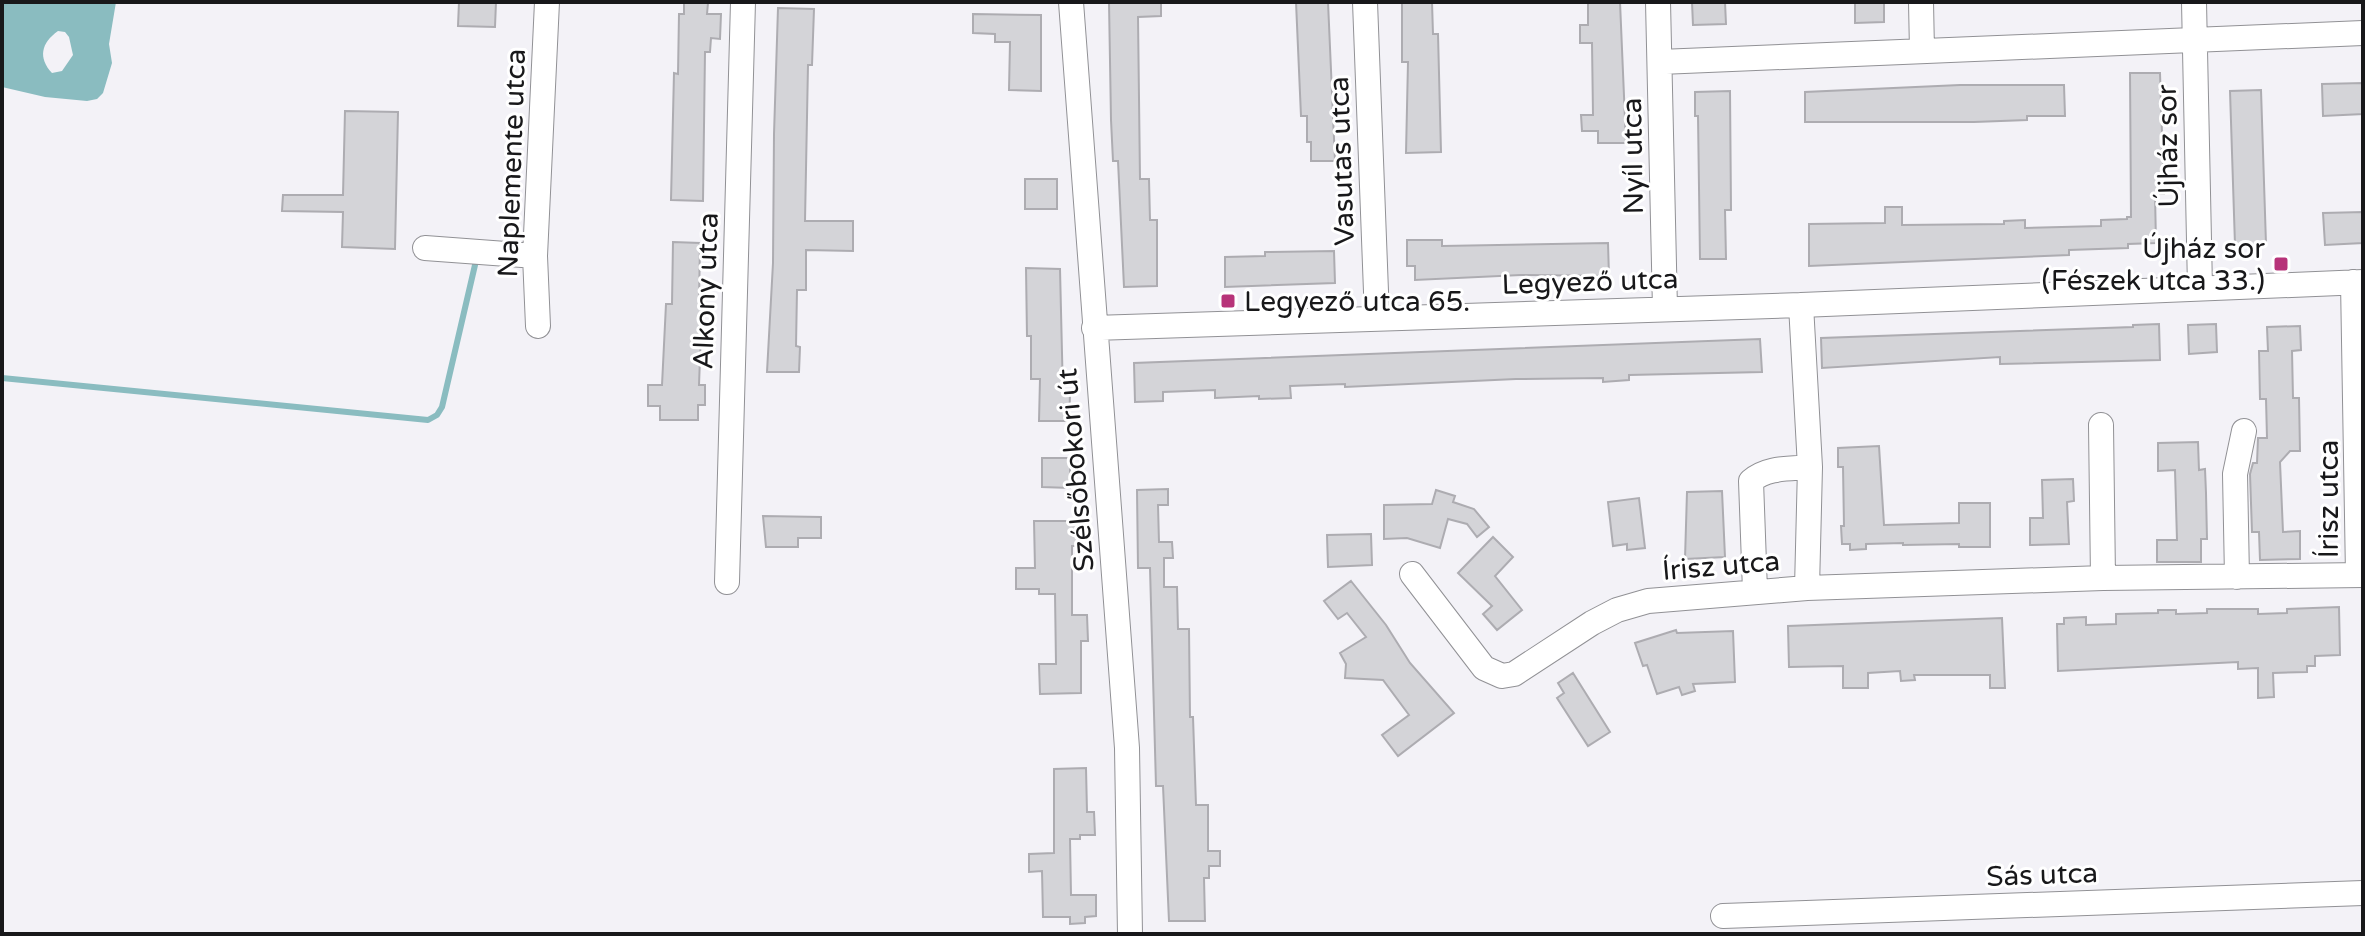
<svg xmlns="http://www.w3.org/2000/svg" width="2365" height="936" font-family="'Varela Round',sans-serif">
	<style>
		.water { fill: #8abcc0; fill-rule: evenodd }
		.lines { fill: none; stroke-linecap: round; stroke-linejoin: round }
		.stream { stroke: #8abcc0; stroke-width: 6 }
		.building { fill: #d4d4d8; stroke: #adacb1; stroke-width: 2 }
		.minor-casing { stroke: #919195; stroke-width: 26 }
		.minor { stroke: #fff; stroke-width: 24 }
		.poi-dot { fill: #b73379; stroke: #fff; stroke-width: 3 }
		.labels { text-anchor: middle; stroke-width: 6; stroke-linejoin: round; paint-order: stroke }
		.street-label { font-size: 28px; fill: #18181a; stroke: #fff }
		.poi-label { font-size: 28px; fill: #18181a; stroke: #fff; text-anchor: end }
	</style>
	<rect width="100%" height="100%" fill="#f3f2f7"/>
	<path class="water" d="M2 2H116L109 44 112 63 103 93 97 99 87 101 45 97 2 87ZM58 31 65 32 69 37 73 55 62 71 52 73C38 58 41 43 58 31Z"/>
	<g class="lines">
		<path class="stream" d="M2 378 428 420 437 415 442 407 475 265"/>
	</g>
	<path class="building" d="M459 2H496L495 27 458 26Z
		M1109 2H1161V16L1138 17 1140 179H1149L1150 220H1157V286L1124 287 1118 161H1113L1111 120Z
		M1296 2H1328L1335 161H1311V142H1307V116H1301Z
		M1402 2H1432L1433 34H1438L1441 152 1406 153 1408 62H1402Z
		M1588 2H1620L1626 143H1598V131H1582L1581 115H1593L1592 43H1580V25H1588Z
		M1692 2H1725L1726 24 1693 25Z
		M1855 2H1884V22L1855 23Z
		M684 3H708L707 14H721L720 39 711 38 710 52H705L703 201 671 200 674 73 678 74 679 14H684Z
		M778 8 814 9 812 65H808L805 221H853V251L806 250V290H797L796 346 800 347 799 372H767L773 263 774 134Z
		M973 14 1041 15V91L1009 90 1010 42H995V34L973 33Z
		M2130 73H2160L2164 194H2155L2156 243 2128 244V248L2069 250V255L1809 266V224L1885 223V207H1902V225L2004 224V221L2025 220V228L2101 226V220L2127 219V217H2131Z
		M2363 83V114L2323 116 2322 84Z
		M1960 85H2064L2065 116H2027V120L1974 122H1805V92Z
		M2261 90 2266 244 2235 245 2230 91Z
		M1730 91 1731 210H1725L1726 259H1700L1698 116H1695V92Z
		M345 111 398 112 395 249 342 247 343 212 282 211 283 195H343Z
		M1025 179H1057V209H1025Z
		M2363 212V243L2325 245 2323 213Z
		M1407 240H1442V246L1608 243 1609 276 1521 275 1415 280V266H1407Z
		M673 242 700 243 699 304 702 305 699 385H705V405H698V420H660V406H648V385H662L666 304H672Z
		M1334 251 1335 283 1225 287V257L1265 256V252Z
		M1026 268 1060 269 1063 395H1070L1069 421H1039L1040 379H1031V336H1027Z
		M2159 324 2160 360 2000 364V357L1822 368 1821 338 2133 327V325Z
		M2216 324 2217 352 2189 354 2188 325Z
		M2300 326 2301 350 2292 351 2293 398H2299L2300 451H2290L2280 462 2283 532 2300 531V559L2260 560 2259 532H2252L2250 474 2253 463H2257L2258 438H2267L2266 399H2260L2259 351H2268L2267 327Z
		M1760 339 1762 372 1629 375V380L1603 382V378L1516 379 1345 387V384L1290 386 1291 398 1259 399V396L1215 398V390L1163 392V401L1135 402 1134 363Z
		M2198 442 2199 470 2205 469 2206 493 2207 539H2201V562H2157V540H2177L2175 470 2158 471V443Z
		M1879 446 1884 525 1959 523V503H1990V547H1959V544L1903 545V543L1866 544V549L1850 550V544H1842L1841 526H1844L1843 467H1838V448Z
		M1042 458H1070V488L1042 487Z
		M2073 479 2074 501 2067 502 2069 544 2030 545V518H2043L2042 480Z
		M1168 489V505H1158L1159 542H1172L1173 558H1164V587H1177L1178 629H1189L1190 717H1193L1196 805H1208V851H1220V866H1209V878H1204L1205 921H1169L1163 786H1156L1150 568H1138L1137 490Z
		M1436 490 1455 496 1453 502 1474 509 1489 527 1477 537 1467 524 1448 519 1440 548 1407 538 1384 539V505L1432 504Z
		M1722 491 1725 557 1685 559 1687 492Z
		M1639 498 1645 548 1627 550V544L1613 546 1608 502Z
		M763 516 821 517V538H798V547H766Z
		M1034 521H1077L1078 546H1072V615H1087L1088 641H1081V693L1040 694 1039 664H1056L1055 594H1039V589H1016V568H1035Z
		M1371 534 1372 565 1328 567 1327 535Z
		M1493 537 1513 557 1495 576 1522 610 1497 630 1483 614 1492 606 1458 573Z
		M1351 581 1386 625 1410 663 1454 713 1398 756 1382 735 1409 715 1383 680 1345 678 1346 664 1340 653 1366 637 1347 613 1338 619 1324 601Z
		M2339 607 2340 655 2315 656V666H2307V672L2273 673 2274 697 2258 698V668L2238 669V662L2058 671 2057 624H2064V618L2086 617V625L2116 624V614L2158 613V610H2176V614L2207 613V609H2258V614L2287 613V609Z
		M2002 618 2005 688H1990V675H1914L1915 680 1901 681 1900 671 1868 673V688H1843V666L1789 667 1788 626Z
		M1676 630 1677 633 1733 631 1735 682 1693 684 1695 691 1682 695 1679 687 1657 694 1647 665 1643 666 1635 643Z
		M1573 673 1610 732 1588 746 1557 698 1564 693 1558 683Z
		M1086 768 1087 812H1094L1095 835H1080V839H1070L1071 895H1096V916L1085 917V923L1070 924V917H1043L1042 871 1029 872V854L1054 853V769Z"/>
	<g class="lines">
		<g class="minor-casing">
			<path id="minor" d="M1071 2 1127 748 1130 934
				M1365 2 1377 318
				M1658 2 1665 309
				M1921 2 1922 51
				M2194 2 2200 288
				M1660 62 2363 33
				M425 248 535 256
				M2353 282 2358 575
				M1801 305 1810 467 1807 588
				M538 326 535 256 547 2
				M1094 328 1801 305 2363 282
				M2101 425 2103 578
				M1412 574 1484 668 1502 676 1514 674 1592 623 1617 610 1648 601 1807 588 2103 578 2363 575
				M2237 577 2235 474 2244 431
				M727 582 743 2
				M1755 591 1751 481C1767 467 1789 469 1810 467
				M1723 916 2363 893"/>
		</g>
		<use href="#minor" class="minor"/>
	</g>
	<g class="poi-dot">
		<rect x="2273" y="256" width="16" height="16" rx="4"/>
		<rect x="1220" y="293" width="16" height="16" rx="4"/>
	</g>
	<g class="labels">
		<g class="street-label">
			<text transform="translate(2167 146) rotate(-91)" y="10">Újház sor</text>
			<text transform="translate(1632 156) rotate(-91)" y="10">Nyíl utca</text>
			<text transform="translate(1341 161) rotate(-92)" y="10">Vasutas utca</text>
			<text transform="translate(511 163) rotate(-88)" y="10">Naplemente utca</text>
			<text transform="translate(1590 281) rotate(-2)" y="10">Legyező utca</text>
			<text transform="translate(705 291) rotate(-88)" y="10">Alkony utca</text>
			<text transform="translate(1075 470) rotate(-95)" y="10">Szélsőbokori út</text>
			<text transform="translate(2328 499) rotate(-90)" y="10">Írisz utca</text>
			<text transform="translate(1721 565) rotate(-5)" y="10">Írisz utca</text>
			<text transform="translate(2042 874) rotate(-2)" y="10">Sás utca</text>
		</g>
		<g class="poi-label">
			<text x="2265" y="258">Újház sor<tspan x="2265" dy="32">(Fészek utca 33.)</tspan></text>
			<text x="1244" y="311" text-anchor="start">Legyező utca 65.</text>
		</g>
	</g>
	<rect width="2365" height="936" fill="none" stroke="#18181a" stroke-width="8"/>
</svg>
